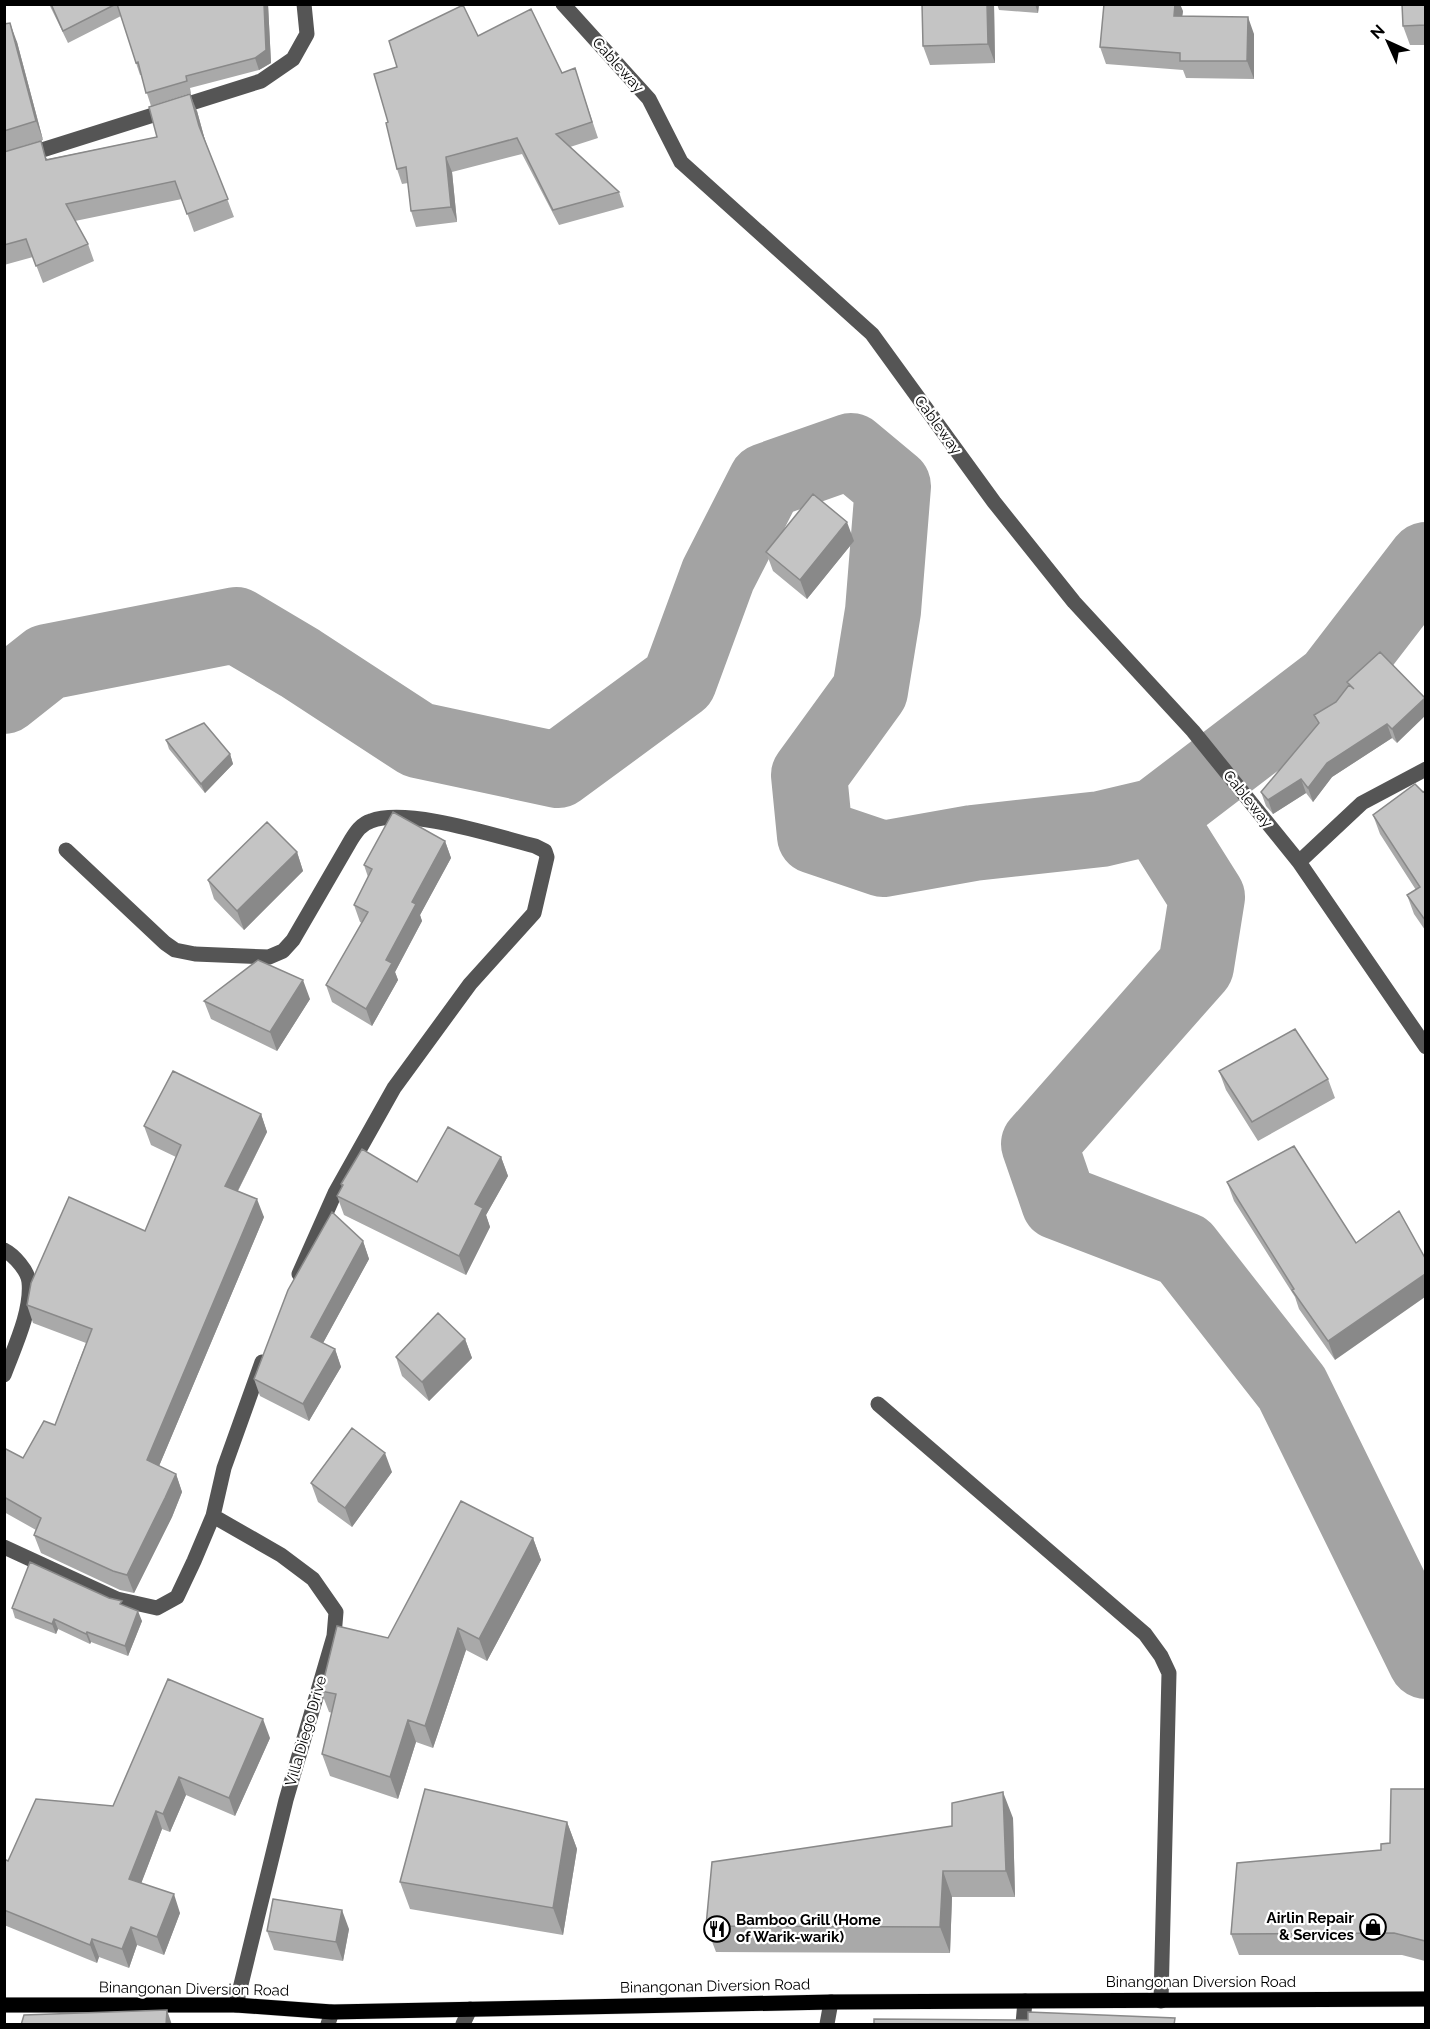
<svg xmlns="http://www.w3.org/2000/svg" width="1430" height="2029" font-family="Raleway,sans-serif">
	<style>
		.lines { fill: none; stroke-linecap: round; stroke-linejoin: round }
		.river { stroke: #a3a3a3; stroke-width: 76 }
		.major-casing { stroke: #dbdbdb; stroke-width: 16 }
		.minor { stroke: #555; stroke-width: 15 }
		.major { stroke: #000; stroke-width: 15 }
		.wall { fill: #a9a9a9 }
		.shaded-wall { fill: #898989 }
		.building { fill: #c4c4c4; stroke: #898989; stroke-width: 1.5 }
		.labels { text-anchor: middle; stroke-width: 4.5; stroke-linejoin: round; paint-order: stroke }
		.street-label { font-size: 15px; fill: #000; stroke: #fff }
		.poi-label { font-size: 15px; font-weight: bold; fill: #000; stroke: #fff; text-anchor: end }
	</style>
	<rect width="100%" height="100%" fill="#fff"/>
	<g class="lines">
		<path class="river" d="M4 696 47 662 236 625 300 663 418 740 558 770 679 681 718 575 766 481 851 451 893 486 883 611 870 691 809 775 815 836 883 859 973 843 1101 829 1156 816 1333 681 1426 560
			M1156 816 1207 897 1196 966 1039 1144 1059 1202 1184 1250 1292 1388 1426 1661"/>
		<g class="major-casing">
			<path id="major" d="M4 2005H236L332 2012 831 2002 1426 1999"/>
		</g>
		<path class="minor" d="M563 4 649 99 681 162 872 334 994 502 1074 602 1193 731 1299 862 1426 1047
			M4 162 261 81 293 59 307 34 304 4
			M66 850 165 943 175 950 195 954 269 957 283 951 293 940 351 840C356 832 361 824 371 821 407 807 495 836 535 846L545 851 547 857 534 913 470 984 394 1088 335 1193 299 1274
			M1299 862 1362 803 1426 769
			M4 1250C14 1255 28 1271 29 1282 32 1311 14 1348 4 1375
			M878 1404 1145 1634 1161 1656 1169 1673 1161 2001
			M213 1516 281 1555 313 1579 336 1612 334 1636 286 1800 236 2005
			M4 1547 117 1599 157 1608 177 1597 194 1561 213 1516 224 1468 262 1362
			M328 2024 332 2012
			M463 2024 470 2009
			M827 2024 831 2002
			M1023 2024 1025 2001"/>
		<use href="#major" class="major"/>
	</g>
	<path class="wall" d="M49 4H268L271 63 259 70 190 88 191 93 151 106 141 75H140L136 63 121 16 68 43Z
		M922 4H994L995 63 930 65 923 46Z
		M997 4H1039L1038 13 999 10Z
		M1425 4V45H1410L1403 26Z
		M1183 11 1182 16 1254 34V79L1186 78 1183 70 1106 64 1100 47Z
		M4 24 17 42 43 140 23 146 48 159 157 137 197 111 205 140 234 217 194 232 182 199 75 221 88 244 94 261 43 283 33 257 4 265Z
		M478 36 562 73 580 84 598 138 570 147 619 192 624 207 559 225 522 154 452 172 457 222 416 227 411 211 408 183 402 184 397 169 388 122 397 67Z
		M854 541 807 599 773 571 766 552Z
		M1380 652 1397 743 1392 738 1332 777 1313 802 1306 793 1273 814 1266 806 1261 792 1317 724 1314 715 1336 702 1349 686 1347 682Z
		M166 740 230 754 233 764 205 793 169 749Z
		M1425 791V930L1414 914 1407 895 1416 890 1380 834 1373 815Z
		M445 841 451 858 420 915 422 921 395 972 398 980 372 1026 332 1002 326 985 362 923 360 922 354 905 368 877 364 865Z
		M297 852 303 871 244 930 214 899 208 880Z
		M310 999 277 1051 211 1019 204 1001Z
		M1219 1071 1328 1079 1335 1098 1258 1141 1226 1090Z
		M261 1114 267 1132 238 1191 264 1217 159 1466 176 1474 182 1492 172 1517 134 1593 120 1590 41 1553 34 1535 36 1530 4 1512V1448L23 1458 55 1425 86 1343 33 1323 27 1305 145 1231 176 1157 151 1145 144 1126Z
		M1294 1146 1335 1360 1299 1309 1295 1297 1234 1201 1227 1182Z
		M501 1157 508 1176 486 1215 490 1227 466 1275 344 1215 337 1196 342 1187 341 1184 417 1182Z
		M363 1241 369 1259 323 1343 335 1349 341 1367 309 1421 260 1396 254 1379Z
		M465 1339 472 1358 429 1401 402 1376 396 1357Z
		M392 1472 352 1527 318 1502 311 1483Z
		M533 1538 541 1560 487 1661 466 1650 433 1748 416 1742 398 1799 330 1776 322 1754 332 1713 329 1712 321 1691 388 1638Z
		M123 1606 142 1621 128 1656 91 1642 90 1644 58 1629 56 1634 15 1618 12 1608Z
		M270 1738 235 1816 186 1795 170 1832 162 1829 141 1883 180 1913 164 1955 137 1945 129 1968 99 1957 97 1963 4 1925V1859L8 1861 113 1806Z
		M1425 1789V1961L1402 1955H1239L1231 1934 1381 1850 1390 1843Z
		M1013 1818 1015 1897H952L950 1953 716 1952 706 1926Z
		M567 1822 577 1849 563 1935 410 1909 400 1882Z
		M349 1929 343 1961 274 1950 267 1931Z"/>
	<path class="shaded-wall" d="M264 4H268L271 63 259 70 255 58Z
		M987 4H994L995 63 988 44Z
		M1035 4H1039L1038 13Z
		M1175 4H1180L1183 11 1180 33 1174 16Z
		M1248 17 1254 34V79L1247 61Z
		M10 23 17 42 43 140 36 121Z
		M190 94 197 111 206 144 199 126Z
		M446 157 452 172 457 222 451 207Z
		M847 522 854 541 807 599 800 580Z
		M1425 698V716L1397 743 1392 729Z
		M1387 724 1392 738 1332 777 1313 802 1308 788 1327 763Z
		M230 754 233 764 205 793 201 784Z
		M1301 779 1306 793 1273 814 1268 800Z
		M445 841 451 858 420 915 422 921 395 972 398 980 372 1026 366 1009 386 960 412 902Z
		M297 852 303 871 244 930 237 911Z
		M303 980 310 999 277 1051 270 1032Z
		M261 1114 267 1132 231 1204 225 1186Z
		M501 1157 508 1176 486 1215 490 1227 466 1275 459 1256 475 1204Z
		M257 1199 264 1217 154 1478 147 1460Z
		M363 1241 369 1259 317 1354 311 1337Z
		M1425 1274V1297L1335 1360 1328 1341Z
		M465 1339 472 1358 429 1401 422 1382Z
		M335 1349 341 1367 309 1421 303 1404Z
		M385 1453 392 1472 352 1527 345 1508Z
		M176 1474 182 1492 172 1517 134 1593 127 1575Z
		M533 1538 541 1560 487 1661 479 1639Z
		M138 1611 142 1621 128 1656 125 1646Z
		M54 1619 58 1629 56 1634 52 1624Z
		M458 1628 466 1650 433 1748 425 1726Z
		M87 1632 91 1642 90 1644 86 1634Z
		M263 1719 270 1738 235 1816 229 1798Z
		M408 1720 416 1742 398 1799 390 1777Z
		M179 1777 186 1795 170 1832 163 1814Z
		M1003 1792 1013 1818 1015 1897 1006 1871Z
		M156 1811 162 1829 136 1897 129 1879Z
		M567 1822 577 1849 563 1935 553 1908Z
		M943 1871 952 1897 950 1953 940 1927Z
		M174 1894 180 1913 164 1955 157 1937Z
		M342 1910 349 1929 343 1961 336 1942Z
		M131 1927 137 1945 129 1968 122 1949Z
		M92 1939 99 1957 97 1963 90 1945Z
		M167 2010 172 2025H166Z"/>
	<path class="building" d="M51 4H116L63 31Z
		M117 4H264L266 50 255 58 186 76 187 81 146 93 138 62 136 63Z
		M922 4H987L988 44 923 46Z
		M1104 4H1175L1174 16 1248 17 1247 61H1180V53L1100 47Z
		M1402 4H1425V25L1403 26Z
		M463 5 478 36 531 9 562 73 575 68 592 122 556 134 619 192 553 210 517 138 446 157 451 207 411 211 406 167 397 169 386 123 388 122 374 74 397 67 389 41Z
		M10 23 36 121 4 131V24Z
		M190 94 199 126 228 199 187 214 175 181 66 204 88 244 36 266 26 239 4 245V152L41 141 46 160 157 137 149 107Z
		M813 494 847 522 800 580 766 552Z
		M1380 652 1425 698 1392 729 1387 724 1327 763 1308 788 1301 779 1268 800 1261 792 1319 723 1314 715 1336 702 1349 685 1354 689 1347 682Z
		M204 723 230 754 201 784 166 740Z
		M1415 784 1423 792 1425 791V920L1407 895 1420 887 1373 815Z
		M393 812 445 841 412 902 416 904 386 960 392 963 366 1009 326 985 368 912 354 905 372 869 364 865Z
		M267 822 297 852 237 911 208 880Z
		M258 960 303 980 270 1032 204 1001Z
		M1295 1029 1328 1079 1252 1122 1219 1071Z
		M173 1071 261 1114 225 1186 257 1199 147 1460 176 1474 165 1498 127 1575 113 1571 34 1535 41 1518 4 1497V1448L23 1458 44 1421 55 1425 92 1329 27 1305 31 1283 69 1197 145 1231 181 1145 144 1126Z
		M448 1127 501 1157 475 1204 483 1208 459 1256 337 1196 343 1185 341 1184 362 1149 417 1182Z
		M1294 1146 1356 1243 1399 1211 1425 1258V1274L1328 1341 1292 1290 1294 1289 1227 1182Z
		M332 1212 363 1241 311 1337 335 1349 303 1404 254 1379 288 1290Z
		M438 1313 465 1339 422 1382 396 1357Z
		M352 1428 385 1453 345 1508 311 1483Z
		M461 1501 533 1538 479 1639 458 1628 425 1726 408 1720 390 1777 322 1754 336 1694 321 1691 337 1626 388 1638Z
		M30 1562 109 1598 122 1601 120 1604 138 1611 125 1646 87 1632 86 1634 54 1619 52 1624 12 1608Z
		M168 1679 263 1719 229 1798 179 1777 163 1814 156 1811 129 1879 174 1894 157 1937 131 1927 122 1949 92 1939 90 1945 4 1910V1859L8 1861 36 1799 113 1806Z
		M425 1789 567 1822 553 1908 400 1882Z
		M1391 1789H1425V1941L1394 1933 1231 1934 1237 1863 1381 1850V1844L1390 1843Z
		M1003 1792 1006 1871H943L940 1927 706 1926 712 1862 952 1826V1803Z
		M273 1899 342 1910 336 1942 267 1931Z
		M167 2010 166 2025H21L24 2015Z
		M1028 2012 1175 2018 1174 2025H874V2019L1028 2020Z"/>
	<defs>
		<g id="shop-ring" transform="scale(1.35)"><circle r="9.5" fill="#fff" stroke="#000" stroke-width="1.5"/><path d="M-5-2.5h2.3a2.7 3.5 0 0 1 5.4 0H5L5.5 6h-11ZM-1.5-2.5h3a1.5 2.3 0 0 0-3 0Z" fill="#000"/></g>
		<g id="restaurant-ring" transform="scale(1.35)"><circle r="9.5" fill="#fff" stroke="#000" stroke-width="1.5"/><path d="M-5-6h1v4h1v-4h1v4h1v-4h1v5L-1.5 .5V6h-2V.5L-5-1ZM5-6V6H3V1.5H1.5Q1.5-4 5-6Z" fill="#000"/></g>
	</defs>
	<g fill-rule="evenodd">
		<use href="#shop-ring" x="1373" y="1927"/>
		<use href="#restaurant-ring" x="717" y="1929"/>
	</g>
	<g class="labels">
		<g class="street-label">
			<text transform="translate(618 65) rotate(48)" y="5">Cableway</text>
			<text transform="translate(938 425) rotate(54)" y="5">Cableway</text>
			<text transform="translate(1248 799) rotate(51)" y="5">Cableway</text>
			<text transform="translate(306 1731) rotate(-74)" y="5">Villa Diego Drive</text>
			<text x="1201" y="1987">Binangonan Diversion Road</text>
			<text transform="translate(715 1986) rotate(-1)" y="5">Binangonan Diversion Road</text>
			<text transform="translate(194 1989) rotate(1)" y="5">Binangonan Diversion Road</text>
		</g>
		<g class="poi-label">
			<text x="1354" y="1923">Airlin Repair<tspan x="1354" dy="17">&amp; Services</tspan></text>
			<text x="736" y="1925" text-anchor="start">Bamboo Grill (Home<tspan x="736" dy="17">of Warik-warik)</tspan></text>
		</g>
	</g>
	<rect width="1430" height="2029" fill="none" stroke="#000000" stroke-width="12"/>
	<g transform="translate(1388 42) rotate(315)" stroke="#ffffff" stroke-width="4.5" paint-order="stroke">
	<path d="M0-4.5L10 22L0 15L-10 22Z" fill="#000000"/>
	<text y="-9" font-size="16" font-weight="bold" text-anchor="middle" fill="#000000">N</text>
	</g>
</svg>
